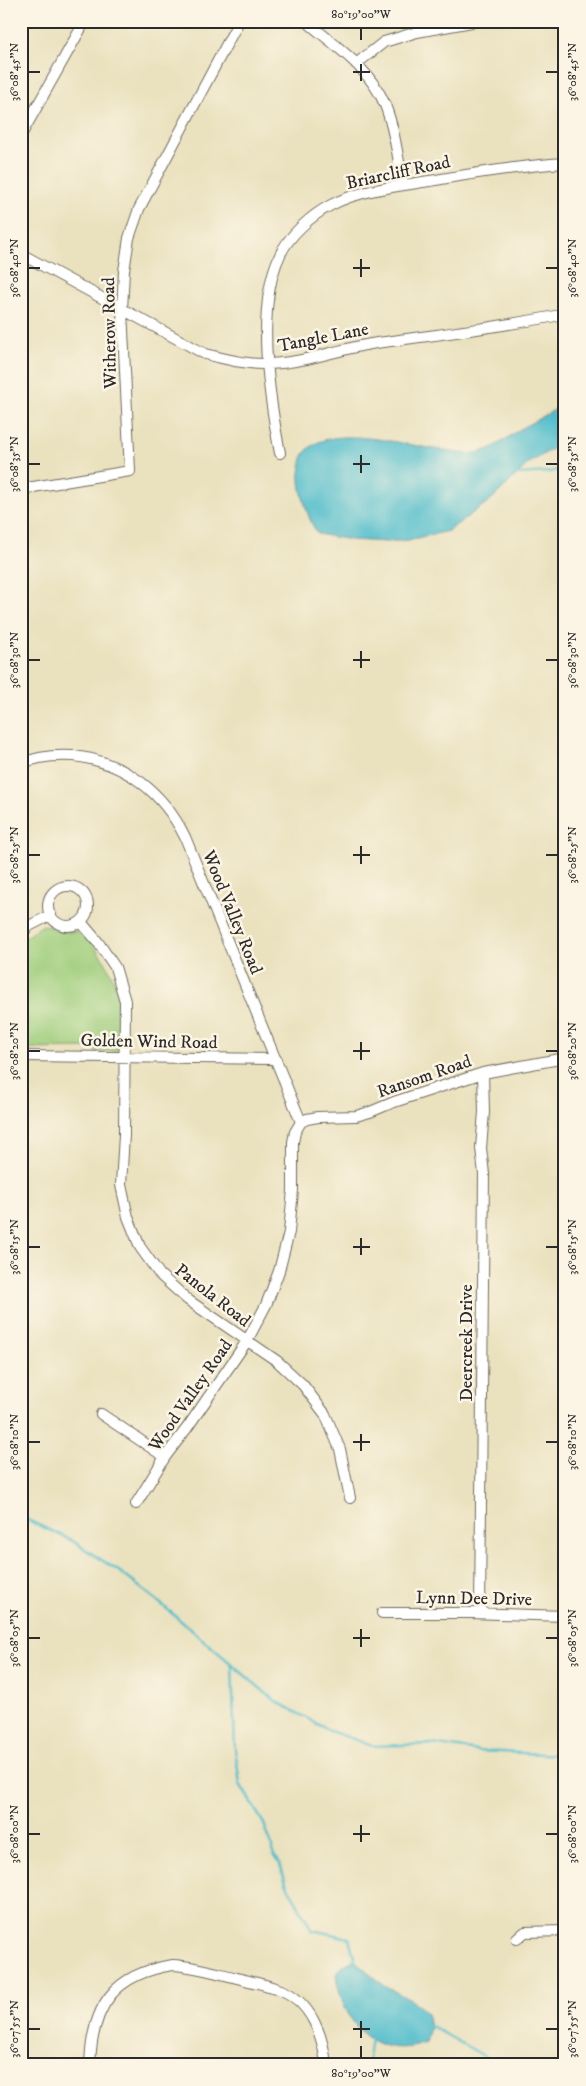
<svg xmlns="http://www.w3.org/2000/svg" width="586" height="2086" font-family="'IM FELL DW Pica',serif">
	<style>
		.green { fill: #9fce7c; stroke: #657c54 }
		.water { fill: #51bdcc; stroke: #3e747c }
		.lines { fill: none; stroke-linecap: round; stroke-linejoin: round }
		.stream { stroke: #51bdcc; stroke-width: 2.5 }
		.street-casing { stroke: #6e6b5e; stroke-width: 12 }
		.street { stroke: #fff; stroke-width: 10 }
		.ticks { fill: none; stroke: #2b2b2b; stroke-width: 2 }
		.labels { text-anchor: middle; stroke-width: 5; stroke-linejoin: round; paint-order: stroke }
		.street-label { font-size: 18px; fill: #2b2b2b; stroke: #fcf5e5 }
		.neatline { fill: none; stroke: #2b2b2b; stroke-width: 2 }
		.ticks-label { font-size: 12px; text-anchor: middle; fill: #2b2b2b }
	</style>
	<rect width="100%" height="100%" fill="#fcf5e5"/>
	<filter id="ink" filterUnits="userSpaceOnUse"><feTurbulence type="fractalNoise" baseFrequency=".02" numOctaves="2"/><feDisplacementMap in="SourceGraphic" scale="10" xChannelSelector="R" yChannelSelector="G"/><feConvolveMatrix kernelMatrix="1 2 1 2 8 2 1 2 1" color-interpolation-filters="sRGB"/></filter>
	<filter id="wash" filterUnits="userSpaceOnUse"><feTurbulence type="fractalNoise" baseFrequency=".0096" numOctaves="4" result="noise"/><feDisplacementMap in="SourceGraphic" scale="20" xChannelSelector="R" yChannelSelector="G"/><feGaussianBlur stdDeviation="1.12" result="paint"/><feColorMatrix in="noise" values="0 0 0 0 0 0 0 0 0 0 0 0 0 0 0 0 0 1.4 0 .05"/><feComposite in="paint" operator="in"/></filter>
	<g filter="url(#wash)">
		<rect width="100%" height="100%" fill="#eae1be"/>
		<path class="green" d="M43 925 66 932H83C119 976 121 991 120 1046L116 1051 98 1052 91 1048 21 1049V940Z"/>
		<path class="water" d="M565 404V441L528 464 492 499 448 531 409 540 386 542 351 540 318 534C309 523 298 487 300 473 301 468 301 462 302 458 323 411 438 458 476 453 493 451 507 437 522 428 536 420 551 412 565 404Z
			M354 1960 385 1986 416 2003 427 2013 430 2026 426 2043C373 2062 342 2022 336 1974L342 1966Z"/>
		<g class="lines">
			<path class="stream" d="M518 474 550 472 565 468
				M21 1517 71 1540 120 1572 154 1598 274 1700 330 1731 373 1746 432 1744 478 1751 565 1755
				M232 1665 235 1750 240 1784 264 1824 272 1846V1851L280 1864 286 1883 312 1930 349 1938 355 1961
				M429 2025 500 2065
				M367 2065 371 2038"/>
		</g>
	</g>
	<g filter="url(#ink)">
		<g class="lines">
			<g class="street-casing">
				<path id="street" d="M306 21C334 45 371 69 385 105 395 130 398 159 403 185
					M356 64 384 42 417 32 477 21
					M21 135 85 21
					M21 254 205 354C226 359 247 365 269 364 306 363 340 348 377 343 440 334 503 327 565 314
					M280 453C269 397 255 307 280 255 289 235 312 215 331 205 360 190 398 186 430 181 475 173 519 166 565 163
					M21 489 130 471 122 310 124 271 129 238 139 209 239 21
					M21 764C37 756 57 755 74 756 125 762 163 792 185 837L301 1122
					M48 906a20 20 0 1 1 40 0a20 20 0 1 1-40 0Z
					M81 922 98 942 115 967 125 1001 124 1135 121 1185 128 1217 140 1247 160 1275 188 1300 277 1361 303 1385 325 1414 340 1449 350 1498
					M21 934 29 926 51 915
					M21 1056 276 1059
					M101 1414 165 1457
					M136 1504 165 1457 187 1428 247 1341 266 1305 279 1271 289 1232 293 1190V1142L295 1132 301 1122 307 1119 318 1117 356 1116 370 1112 394 1102 483 1073 565 1058
					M382 1613H470L565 1616
					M480 1613 484 1174 481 1148 484 1112 483 1073
					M517 1939 525 1932 565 1931
					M90 2065C92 2006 113 1974 173 1965 193 1966 213 1972 233 1977 248 1981 265 1984 281 1990 311 2002 323 2035 326 2065"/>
			</g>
			<use href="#street" class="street"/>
		</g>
	</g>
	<path class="ticks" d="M361 28V40M361 64V81M28 72H40M353 72H370M546 72H558M361 259V277M28 268H40M353 268H370M546 268H558M361 455V473M28 464H40M353 464H370M546 464H558M361 651V668M28 660H40M353 660H370M546 660H558M361 846V864M28 855H40M353 855H370M546 855H558M361 1042V1060M28 1051H40M353 1051H370M546 1051H558M361 1238V1255M28 1247H40M353 1247H370M546 1247H558M361 1434V1451M28 1442H40M353 1442H370M546 1442H558M361 1629V1647M28 1638H40M353 1638H370M546 1638H558M361 1825V1842M28 1834H40M353 1834H370M546 1834H558M361 2021V2038M28 2029H40M353 2029H370M546 2029H558M361 2046V2058"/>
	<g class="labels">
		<g class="street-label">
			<text transform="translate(398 172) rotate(-12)" y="6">Briarcliff Road</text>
			<text transform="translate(109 333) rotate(-91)" y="6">Witherow Road</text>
			<text transform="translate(323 337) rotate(-11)" y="6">Tangle Lane</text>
			<text transform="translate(233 912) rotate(68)" y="6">Wood Valley Road</text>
			<text transform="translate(149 1041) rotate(1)" y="6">Golden Wind Road</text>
			<text transform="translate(424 1076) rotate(-19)" y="6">Ransom Road</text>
			<text transform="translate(213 1295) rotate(38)" y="6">Panola Road</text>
			<text transform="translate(466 1343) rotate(-90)" y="6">Deercreek Drive</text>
			<text transform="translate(190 1395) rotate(-55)" y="6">Wood Valley Road</text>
			<text transform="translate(474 1598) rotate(1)" y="6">Lynn Dee Drive</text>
		</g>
	</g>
	<rect width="586" height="2086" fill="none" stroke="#fcf5e5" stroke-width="55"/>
	<rect x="28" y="28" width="530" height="2030" class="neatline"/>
	<g class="ticks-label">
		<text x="361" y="18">80°19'00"W</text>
		<text transform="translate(14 72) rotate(-90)" y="4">36°08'45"N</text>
		<text transform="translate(572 72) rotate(-90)" y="4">36°08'45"N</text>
		<text transform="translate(14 268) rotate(-90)" y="4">36°08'40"N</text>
		<text transform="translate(572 268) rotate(-90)" y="4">36°08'40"N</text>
		<text transform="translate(14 464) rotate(-90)" y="4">36°08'35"N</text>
		<text transform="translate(572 464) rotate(-90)" y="4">36°08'35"N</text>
		<text transform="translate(14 660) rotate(-90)" y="4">36°08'30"N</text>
		<text transform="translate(572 660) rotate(-90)" y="4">36°08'30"N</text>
		<text transform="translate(14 855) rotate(-90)" y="4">36°08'25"N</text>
		<text transform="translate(572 855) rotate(-90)" y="4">36°08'25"N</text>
		<text transform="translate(14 1051) rotate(-90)" y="4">36°08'20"N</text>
		<text transform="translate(572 1051) rotate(-90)" y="4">36°08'20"N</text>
		<text transform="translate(14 1247) rotate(-90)" y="4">36°08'15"N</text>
		<text transform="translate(572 1247) rotate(-90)" y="4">36°08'15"N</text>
		<text transform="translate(14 1442) rotate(-90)" y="4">36°08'10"N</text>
		<text transform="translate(572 1442) rotate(-90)" y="4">36°08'10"N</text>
		<text transform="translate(14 1638) rotate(-90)" y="4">36°08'05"N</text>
		<text transform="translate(572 1638) rotate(-90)" y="4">36°08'05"N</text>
		<text transform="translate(14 1834) rotate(-90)" y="4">36°08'00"N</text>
		<text transform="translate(572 1834) rotate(-90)" y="4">36°08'00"N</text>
		<text transform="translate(14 2029) rotate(-90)" y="4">36°07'55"N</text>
		<text transform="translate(572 2029) rotate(-90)" y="4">36°07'55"N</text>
		<text x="361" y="2077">80°19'00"W</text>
	</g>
</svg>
